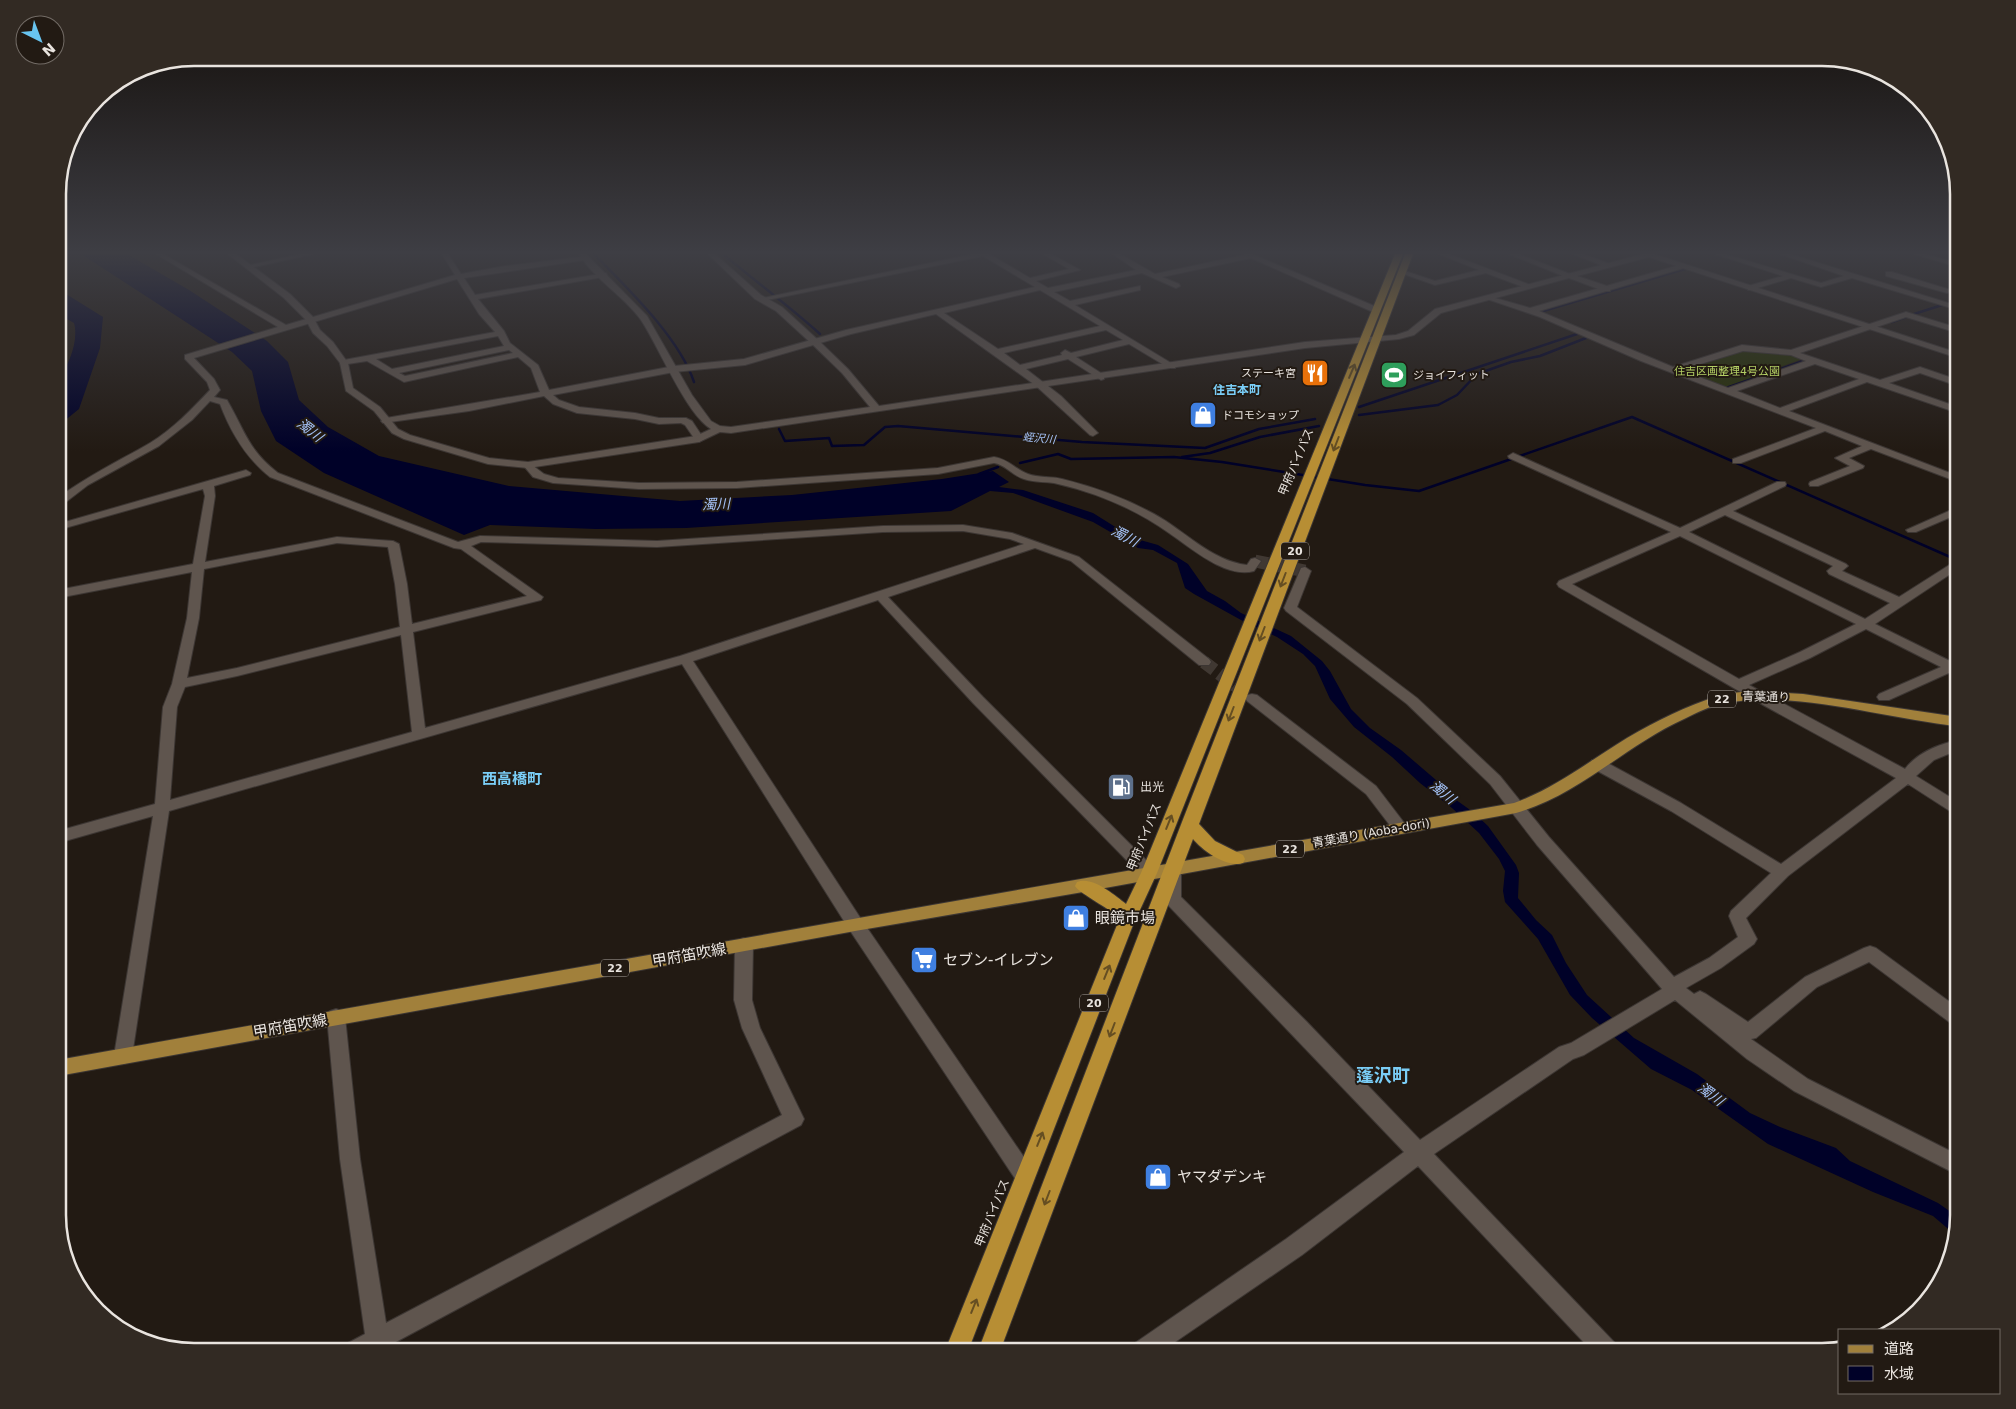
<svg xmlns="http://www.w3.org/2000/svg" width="2016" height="1409" font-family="'DejaVu Sans','Noto Sans JP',sans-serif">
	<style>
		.green { fill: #262f06 }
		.water { fill: #000128 }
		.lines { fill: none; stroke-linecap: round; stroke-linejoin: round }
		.stream-far1 { stroke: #000128; stroke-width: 2.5 }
		.stream { stroke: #000128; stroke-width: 4 }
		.minor-tunnel { stroke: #403832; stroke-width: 13; stroke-dasharray: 13 6; stroke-linecap: butt }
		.minor-casing { stroke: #3c3633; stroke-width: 2 }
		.tertiary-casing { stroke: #3c3633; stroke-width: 2 }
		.primary-casing { stroke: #3c3633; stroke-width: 2 }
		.trunk-casing { stroke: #3c3633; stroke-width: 2 }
		.minor { fill: #5f554e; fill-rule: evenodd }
		.tertiary { fill: #5f554e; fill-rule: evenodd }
		.primary { fill: #a1803b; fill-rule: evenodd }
		.trunk { fill: #b78e34; fill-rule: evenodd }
		.oneway { stroke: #654e22 }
		.labels { text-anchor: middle; stroke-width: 4; stroke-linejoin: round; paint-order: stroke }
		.far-park-label { font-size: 11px; fill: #b3cf64; stroke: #221a13 }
		.far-poi-label { font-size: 11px; fill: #e9e4df; stroke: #221a13; text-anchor: start }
		.far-water-label { font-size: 11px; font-style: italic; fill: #a5c3f8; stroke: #221a13 }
		.shield { fill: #221a13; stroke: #ada7a2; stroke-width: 1 }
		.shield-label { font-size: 11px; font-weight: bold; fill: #e9e4df }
		.far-quarter-label { font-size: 12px; font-weight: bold; fill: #7acef7; stroke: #221a13 }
		.street-label { font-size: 12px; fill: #e9e4df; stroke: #221a13 }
		.poi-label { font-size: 12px; fill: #e9e4df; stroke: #221a13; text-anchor: start }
		.water-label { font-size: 14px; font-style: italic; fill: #a5c3f8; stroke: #221a13 }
		.quarter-label { font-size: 15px; font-weight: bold; fill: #7acef7; stroke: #221a13 }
		.near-poi-label { font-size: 15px; fill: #e9e4df; stroke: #221a13; text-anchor: start }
		.near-street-label { font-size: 15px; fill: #e9e4df; stroke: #221a13 }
		.near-quarter-label { font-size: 18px; font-weight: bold; fill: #7acef7; stroke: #221a13 }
		.rim { fill: none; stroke: #e9e4df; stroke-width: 2.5 }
	</style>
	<rect width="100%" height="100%" fill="#221a13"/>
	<path class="green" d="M1747 350 1795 356 1802 359 1726 387 1684 370Z"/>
	<path class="water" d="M81 254H127L189 290 267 341 288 362 299 400 328 427 379 456 509 486 680 501 792 495 942 479 993 471 1009 482 999 487 1023 490 1093 513 1133 538 1158 545 1188 564 1207 591 1225 601 1241 613 1291 636 1322 661 1330 671 1351 709 1370 728 1401 750 1443 786 1452 797 1473 812 1488 826 1516 865 1519 873 1518 898 1536 920 1552 935 1566 963 1587 995 1634 1038 1697 1074 1750 1113 1780 1127 1836 1148 1850 1161 1938 1203 1958 1217 1953 1233 1933 1216 1873 1192 1768 1144 1692 1090 1651 1069 1592 1018 1570 995 1538 939 1505 902 1503 891 1505 871 1499 859 1479 833 1452 808 1420 783 1392 757 1354 727 1330 699 1315 666 1303 654 1277 637 1241 620 1194 594 1185 588 1177 563 1153 550 1138 548 1093 522 1013 493 990 491 951 511 686 528 596 529 490 525 464 535 324 473 276 441 261 411 252 371 232 352Z
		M58 289 103 317 100 348 79 409 58 426V379C69 366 79 340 74 323L58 314Z"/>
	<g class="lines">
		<path class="stream-far1" d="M594 254C627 288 679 337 694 382
			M723 254C755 281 789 306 820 334
			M1540 312 1685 269
			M1914 314 1958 300
			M1892 322 1906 317
			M1722 386 1726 388 1803 361
			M1359 407 1577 334
			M1359 415 1438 405 1457 395 1477 374 1511 362 1540 356 1586 338
			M779 429 785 441 829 438 832 446 864 445 885 427 898 426 1082 442 1205 448 1259 429 1315 419
			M1182 457 1210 453 1260 437 1319 426
			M1020 463 1058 454 1071 459 1174 457 1222 462 1365 485 1419 491 1632 417 1957 560
			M979 474 998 467"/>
		<path class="stream" d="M1955 559 1958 560"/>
		<path class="minor-tunnel" d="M1255 561 1305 571
			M1204 662 1249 696"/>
		<g class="minor-casing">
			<path id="minor" d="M156 254H163L286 325 455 275 442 254H448L461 274 505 266 588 256 589 258 585 260 464 278 475 295 606 273 607 275 603 277 478 299 504 331 510 343 538 365 549 390 674 366 744 359 846 330 1035 287 983 256 762 301 758 299 973 254H989L1030 278 1069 269 1043 254H1051L1080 270 1036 281 1048 288 1136 270 1113 254H1120L1155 274 1244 255V254H1252L1379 308V312H1373L1251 258 1162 277 1179 284 1180 286 1176 288 1142 273 1054 292 1070 301 1140 286V290L1075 305 1176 366 1175 368H1169L1129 344 1076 357 1104 375V379L1101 380 1068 359 1026 369 1061 396 1098 433 1093 436 1090 435 1035 385 936 314 851 334 745 365 674 372 553 395 559 400 579 407 635 413 659 418H686L692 421 704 439 699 442 696 441 685 425 681 423 659 424 635 419 577 413 553 404 544 396 469 411 383 423 381 421 386 418 540 392 531 368 518 357 404 382 367 361 341 365 340 363 344 360 495 332 479 314 457 279 194 358 214 379 220 390 214 397 227 400C245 431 248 450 278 473L458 542 480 536 657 541 883 526 963 525 1012 533 1079 557 1209 659 1211 662 1209 665H1199L1071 561 1035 548 888 597 983 697 1155 869 1157 873 1155 877 1149 879 1143 877 973 703 878 600 693 661 861 919 1032 1169 1035 1176 1032 1183 1025 1186 1018 1183 849 929 682 664 169 811 132 1056 130 1062 123 1064 116 1062 114 1056 153 816 58 843V831L155 804 163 707 172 684 187 618 192 572 58 598V590L193 564 205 496 203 489 58 530V524L246 470 251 473 250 475 214 486 215 496 205 562 337 537 393 541 399 544 407 584 412 624 527 596 461 549 454 548 270 477C246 458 231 433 220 404L210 401 192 420 159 446 88 485 62 505 58 506V498C87 476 119 461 150 443 173 429 192 409 210 390L207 382 185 359V355L278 327ZM1040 290 1100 326 998 349 944 313ZM1106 330 1123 340 1071 353 1065 350 1061 353 1062 355 1020 365 1004 353ZM498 336 504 346 392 369 376 359ZM509 350 513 353 405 376 399 373ZM963 531 1010 539 1024 544 680 656 425 728 413 632 541 600 543 597 471 546 481 542 657 547 883 532ZM337 543 388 547 395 584 400 627 237 668 187 678 199 618 204 569ZM401 635 412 732 170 800 177 707 185 687 237 676Z
				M300 254H313L250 268 246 266Z
				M1439 254H1449L1533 286 1526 288 1486 273 1435 285 1398 272 1402 270 1435 281 1479 270Z
				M1509 254H1519L1575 276 1568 278Z
				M1573 254H1583L1613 265 1606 267Z
				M1715 254H1725L1821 283 1844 276 1780 254H1790L1958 306V310L1852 278 1821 287 1791 278 1751 290H1748V286L1783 276Z
				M1914 254H1925L1958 263V267Z
				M1683 264 1690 266 1539 311 1673 367 1742 345 1791 350 1906 312 1958 328V333L1906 317 1800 353 1880 380 1920 367 1958 380V386L1920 373 1889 383 1958 407V413L1867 382 1789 411 1958 476V482L1871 449 1849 458 1864 466 1863 468 1818 486H1810L1809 484 1810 482 1850 466 1835 458 1862 446 1825 431 1741 463H1733V459L1816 428 1641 361 1540 317 1484 298 1488 296 1530 308ZM1743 351 1791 355 1806 361 1728 388 1681 370ZM1815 364 1859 379 1780 408 1737 391Z
				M1886 272H1892L1954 291 1947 293 1886 276Z
				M1513 453 1680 528 1777 482H1785L1786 484 1785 486 1733 511 1846 564 1848 566 1842 571 1899 597 1954 562 1958 561V569L1875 624 1952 662 1958 660V674L1951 672 1889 700H1879L1877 697 1879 694 1941 667 1866 629 1810 658 1749 685 1905 769C1917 753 1939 744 1958 740V750L1934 760 1916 776 1958 802V814L1953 813 1908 784 1788 876 1746 918 1757 939 1754 944 1721 968 1686 988 1694 994 1700 991 1706 994 1748 1022 1805 977 1864 948 1870 946 1876 948 1958 1008V1026L1952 1024 1869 962 1817 987 1756 1038 1751 1039 1808 1079 1958 1155V1175L1794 1091 1747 1059 1675 1000 1584 1055 1573 1059 1434 1154 1615 1343 1618 1351H1592L1418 1166 1302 1255 1162 1351H1132L1135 1343 1286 1239 1404 1152 1167 904C1163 895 1163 878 1167 870L1173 868 1179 870 1181 874V897L1306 1021 1420 1140 1559 1047 1571 1043 1662 989 1537 845 1490 784 1407 704 1286 611 1284 608 1301 568 1305 567 1311 571 1297 607 1417 698 1500 776 1549 837 1674 977 1709 958 1738 937 1729 916 1731 911 1771 873 1671 811 1592 768 1590 764 1592 760H1602L1681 803 1781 864 1896 778 1765 706 1559 587 1557 584 1559 581 1671 532 1509 458 1508 456ZM1725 515 1833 566 1827 571 1829 574 1890 603 1865 619 1689 532ZM1680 536 1856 624 1800 652 1739 679 1572 584Z
				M994 457C1008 459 1015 469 1028 474 1038 478 1051 476 1062 479 1094 487 1125 498 1154 514 1184 530 1211 561 1247 565L1251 559 1255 558 1261 561 1254 571C1226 579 1191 548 1169 533 1137 510 1097 493 1058 484 1047 481 1035 483 1024 479 1013 476 1006 465 994 463L938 474 737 488 639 489 553 483 533 477 523 465 528 462 544 474 558 478 639 483 737 482 938 468Z
				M1958 507V514L1916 532H1908L1906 530Z
				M1252 694 1257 695 1376 786 1405 824 1408 828 1405 832 1400 834 1395 832 1366 794 1247 701 1245 698 1247 695Z
				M744 938 750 940 753 945 752 1000 760 1028 804 1119 801 1125 379 1351H345L348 1343 365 1334 340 1159 327 1017 330 1011 336 1009 342 1011 345 1017 360 1159 386 1323 782 1115 742 1028 734 1000 735 945 738 940Z"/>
		</g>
		<g class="tertiary-casing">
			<path id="tertiary" d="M228 254H236L290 294 313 317 320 330 333 342 348 363 353 388 380 407 398 429 410 435 489 458 528 462 696 436 711 429C686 414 659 347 641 320 624 296 594 279 579 254H586L647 316 692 395 711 421 720 426 731 427 870 407 842 373 812 344 776 311 755 299 708 254H715L761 295 782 307 818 340 848 369 879 406 1305 342 1396 335 1408 331 1435 309 1643 254H1654L1958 353V358L1649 257 1577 276 1610 287V291H1604L1569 278 1441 313 1414 335 1399 339 1305 348 731 433 720 432 699 442 528 468 488 464 404 439 392 433 374 411 346 391 340 363 327 346 313 333 306 320 284 298Z"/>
		</g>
		<g class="primary-casing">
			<path id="primary" d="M1756 691 1803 694 1958 717V726C1887 719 1797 690 1726 703 1712 705 1696 713 1684 719 1625 746 1579 795 1516 813L1083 892 855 931 58 1076V1060C543 973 1029 888 1514 803 1556 788 1589 761 1627 738 1656 721 1686 706 1718 696 1730 692 1744 692 1756 691Z"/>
		</g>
		<g class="trunk-casing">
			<path id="trunk" d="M1395 254H1403L1157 873 1133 925 968 1351H945L1117 925 1113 913C1106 907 1078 892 1075 886L1077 882C1093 876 1114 895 1126 904L1141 873Z
				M1405 254H1413L1199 824 1215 841 1243 855 1245 859 1243 863C1227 868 1203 851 1193 839L1000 1351H978L1182 822Z"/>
		</g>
		<use href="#minor" class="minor"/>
		<use href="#tertiary" class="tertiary"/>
		<use href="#primary" class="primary"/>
		<use href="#trunk" class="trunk"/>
	</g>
	<defs><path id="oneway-shaft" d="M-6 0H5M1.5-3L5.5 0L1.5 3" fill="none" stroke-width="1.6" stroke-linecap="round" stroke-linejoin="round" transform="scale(1.25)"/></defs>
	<g class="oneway">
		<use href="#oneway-shaft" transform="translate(1352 371) rotate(-67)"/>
		<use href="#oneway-shaft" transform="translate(1336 444) rotate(111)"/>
		<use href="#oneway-shaft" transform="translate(1283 580) rotate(111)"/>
		<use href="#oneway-shaft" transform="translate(1262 634) rotate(111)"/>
		<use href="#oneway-shaft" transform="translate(1231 714) rotate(111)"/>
		<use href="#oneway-shaft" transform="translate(1169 822) rotate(-68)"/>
		<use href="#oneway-shaft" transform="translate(1107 972) rotate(-68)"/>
		<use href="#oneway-shaft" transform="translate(1112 1030) rotate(111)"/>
		<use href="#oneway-shaft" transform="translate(1040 1139) rotate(-68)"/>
		<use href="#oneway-shaft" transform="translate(1047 1198) rotate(111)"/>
		<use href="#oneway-shaft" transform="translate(974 1306) rotate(-68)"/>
	</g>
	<linearGradient id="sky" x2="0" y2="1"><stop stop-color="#130e0a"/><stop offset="0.56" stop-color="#3e3e44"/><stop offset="1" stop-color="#3e3e44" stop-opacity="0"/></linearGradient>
	<rect width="2016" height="451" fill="url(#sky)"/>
	<defs>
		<g id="restaurant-square" transform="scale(1.4375)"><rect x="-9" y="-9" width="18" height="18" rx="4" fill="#e8710a" stroke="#221a13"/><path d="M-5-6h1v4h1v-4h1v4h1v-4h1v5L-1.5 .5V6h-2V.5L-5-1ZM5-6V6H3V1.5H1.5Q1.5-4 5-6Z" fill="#fff"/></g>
		<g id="stadium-square" transform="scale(1.4375)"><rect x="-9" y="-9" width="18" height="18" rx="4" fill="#2e9e5b" stroke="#221a13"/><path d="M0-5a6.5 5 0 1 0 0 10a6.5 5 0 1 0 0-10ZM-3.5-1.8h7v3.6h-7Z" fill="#fff"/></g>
		<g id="shop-square" transform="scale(1.4375)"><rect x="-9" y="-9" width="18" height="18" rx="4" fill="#3f7fe0" stroke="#221a13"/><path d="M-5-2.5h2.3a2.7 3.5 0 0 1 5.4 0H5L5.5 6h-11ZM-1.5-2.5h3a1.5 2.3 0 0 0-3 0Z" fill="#fff"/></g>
		<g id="fuel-square" transform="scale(1.4375)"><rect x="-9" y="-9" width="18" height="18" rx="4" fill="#5c6f8a" stroke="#221a13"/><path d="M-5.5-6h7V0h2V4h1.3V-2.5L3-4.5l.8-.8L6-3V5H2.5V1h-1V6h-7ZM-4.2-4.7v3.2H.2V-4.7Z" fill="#fff"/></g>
		<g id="supermarket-square" transform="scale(1.4375)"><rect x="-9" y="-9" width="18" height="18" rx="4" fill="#3f7fe0" stroke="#221a13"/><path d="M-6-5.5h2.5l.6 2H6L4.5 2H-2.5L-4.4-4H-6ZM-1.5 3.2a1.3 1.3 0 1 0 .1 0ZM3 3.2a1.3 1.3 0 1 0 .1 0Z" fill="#fff"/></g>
	</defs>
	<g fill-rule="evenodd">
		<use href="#restaurant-square" x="1315" y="373"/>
		<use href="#stadium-square" x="1394" y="375"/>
		<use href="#shop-square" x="1203" y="415"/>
		<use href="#fuel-square" x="1121" y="787"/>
		<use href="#shop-square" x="1076" y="918"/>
		<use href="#supermarket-square" x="924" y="960"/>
		<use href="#shop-square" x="1158" y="1177"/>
	</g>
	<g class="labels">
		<g class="far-park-label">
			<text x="1727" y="375">住吉区画整理4号公園</text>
		</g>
		<g class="far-poi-label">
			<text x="1296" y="377" text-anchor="end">ステーキ宮</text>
			<text x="1413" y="379">ジョイフィット</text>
			<text x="1222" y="419">ドコモショップ</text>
		</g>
		<g class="far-water-label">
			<text transform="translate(1039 438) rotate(5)" y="4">蛭沢川</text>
		</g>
		<g class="shield">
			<rect x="1281" y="542.5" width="28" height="17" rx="4"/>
			<rect x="1708" y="690.5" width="28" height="17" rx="4"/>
			<rect x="1276" y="840.5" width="28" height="17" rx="4"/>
			<rect x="601" y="959.5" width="28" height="17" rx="4"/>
			<rect x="1080" y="994.5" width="28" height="17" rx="4"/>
		</g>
		<g class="shield-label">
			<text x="1295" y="555">20</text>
			<text x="1722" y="703">22</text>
			<text x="1290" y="853">22</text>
			<text x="615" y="972">22</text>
			<text x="1094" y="1007">20</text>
		</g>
		<g class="far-quarter-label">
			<text x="1237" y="394">住吉本町</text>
		</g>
		<g class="street-label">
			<text transform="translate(1296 462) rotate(-67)" y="4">甲府バイパス</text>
			<text transform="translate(1766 697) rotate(1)" y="4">青葉通り</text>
			<text transform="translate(1371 833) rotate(-10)" y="4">青葉通り (Aoba-dori)</text>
			<text transform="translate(1144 837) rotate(-68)" y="4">甲府バイパス</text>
			<text transform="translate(992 1213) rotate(-68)" y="4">甲府バイパス</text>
		</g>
		<g class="poi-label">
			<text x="1140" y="791">出光</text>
		</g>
		<g class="water-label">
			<text transform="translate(310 430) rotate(38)" y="5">濁川</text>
			<text transform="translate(716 504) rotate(-2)" y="5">濁川</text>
			<text transform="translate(1125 536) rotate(28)" y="5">濁川</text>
			<text transform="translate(1443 792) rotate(39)" y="5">濁川</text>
			<text transform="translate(1711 1094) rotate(37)" y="5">濁川</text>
		</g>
		<g class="quarter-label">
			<text x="512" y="784">西高橋町</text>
		</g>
		<g class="near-poi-label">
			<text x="1095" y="923">眼鏡市場</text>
			<text x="943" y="965">セブン-イレブン</text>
			<text x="1177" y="1182">ヤマダデンキ</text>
		</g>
		<g class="near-street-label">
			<text transform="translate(689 955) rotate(-10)" y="5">甲府笛吹線</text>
			<text transform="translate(290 1026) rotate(-10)" y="5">甲府笛吹線</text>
		</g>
		<g class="near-quarter-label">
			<text x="1383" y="1082">蓬沢町</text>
		</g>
	</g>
	<path d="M0 0H2016V1409H0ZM194 66H1822A128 128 0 0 1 1950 194V1215A128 128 0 0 1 1822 1343H194A128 128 0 0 1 66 1215V194A128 128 0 0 1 194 66Z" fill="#322a23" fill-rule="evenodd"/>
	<path class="rim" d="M194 66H1822A128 128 0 0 1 1950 194V1215A128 128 0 0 1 1822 1343H194A128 128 0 0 1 66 1215V194A128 128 0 0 1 194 66Z"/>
	<rect x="1838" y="1329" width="162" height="65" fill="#221a13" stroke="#726b65"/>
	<rect x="1848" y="1345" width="25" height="8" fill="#a1803b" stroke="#726b65"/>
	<text x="1884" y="1354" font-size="15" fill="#e9e4df">道路</text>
	<rect x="1848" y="1366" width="25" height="15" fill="#000128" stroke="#726b65"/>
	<text x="1884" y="1379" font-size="15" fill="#e9e4df">水域</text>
	<g transform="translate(40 40) rotate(138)"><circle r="24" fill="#221a13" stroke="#726b65"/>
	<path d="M0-4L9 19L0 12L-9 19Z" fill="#68c4f0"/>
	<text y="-8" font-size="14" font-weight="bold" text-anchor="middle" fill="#e9e4df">N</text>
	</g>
</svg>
